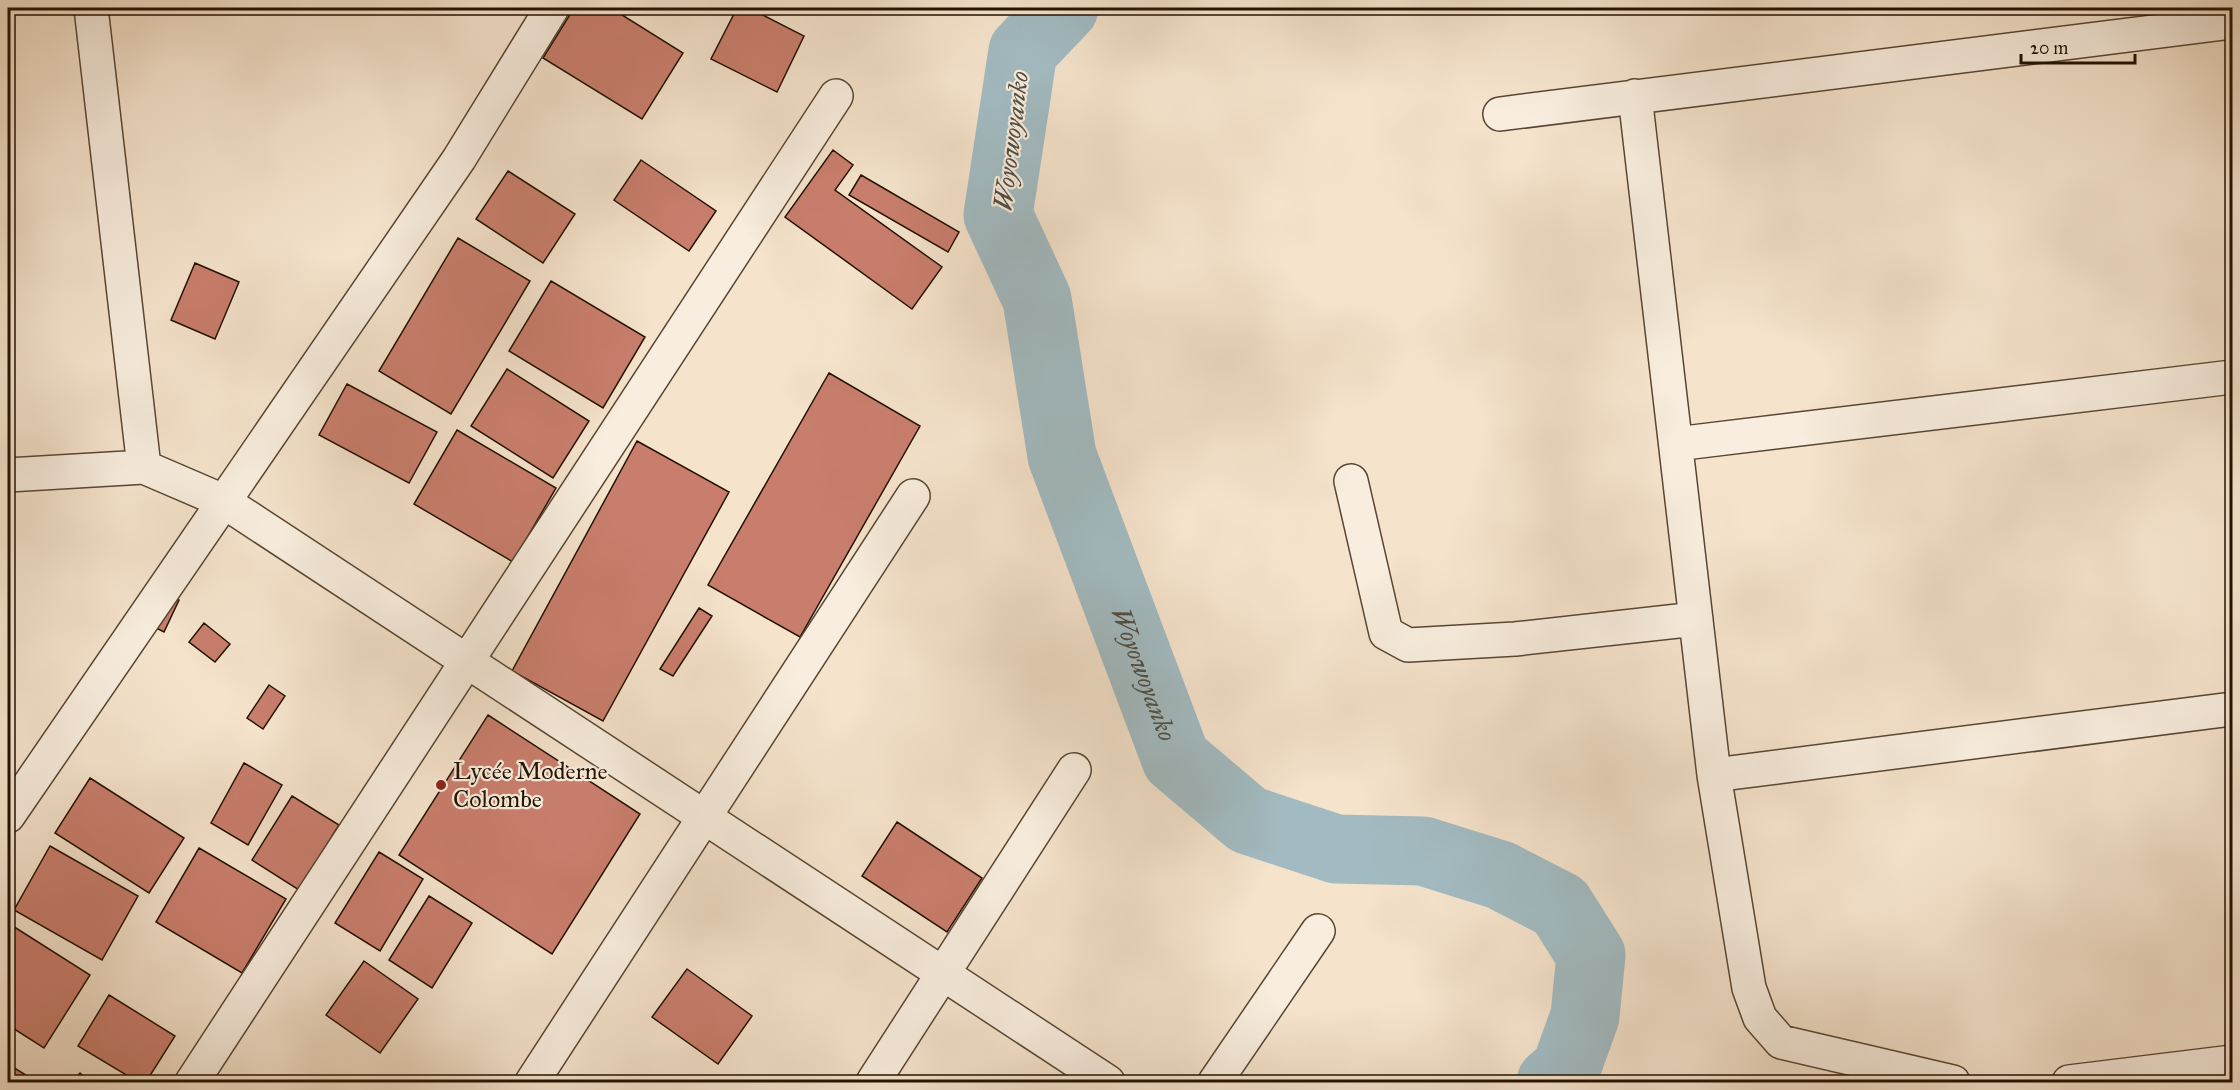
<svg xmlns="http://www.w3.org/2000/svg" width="2240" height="1090" font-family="'IM FELL Great Primer',serif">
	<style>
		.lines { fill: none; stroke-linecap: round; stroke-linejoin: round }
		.river { stroke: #a2bbc2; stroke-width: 69 }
		.building { fill: #c97e6d; stroke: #231200; stroke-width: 1.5 }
		.minor-casing { stroke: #584633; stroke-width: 36 }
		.minor { stroke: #f8edde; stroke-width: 33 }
		.poi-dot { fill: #8f2418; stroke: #f8edde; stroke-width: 2 }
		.labels { text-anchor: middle; stroke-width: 4.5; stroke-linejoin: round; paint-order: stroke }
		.poi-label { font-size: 24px; fill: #231200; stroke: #f8edde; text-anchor: start }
		.water-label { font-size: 26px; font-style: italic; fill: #4f4d44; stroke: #f8edde }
	</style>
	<rect width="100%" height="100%" fill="#f5e3cc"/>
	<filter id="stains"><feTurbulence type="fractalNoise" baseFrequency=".00333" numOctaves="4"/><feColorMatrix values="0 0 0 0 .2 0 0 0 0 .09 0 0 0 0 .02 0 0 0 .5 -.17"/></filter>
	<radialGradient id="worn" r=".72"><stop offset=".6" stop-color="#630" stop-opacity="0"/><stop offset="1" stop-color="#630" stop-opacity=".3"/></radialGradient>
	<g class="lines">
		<path class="river" id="s1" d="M1064 8 1023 51 998 215 1037 299 1062 456 1176 759 1248 820 1336 849 1423 851 1500 875 1560 906 1591 955 1585 1016 1566 1069 1551 1082"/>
	</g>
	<path class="building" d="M574 8H611L683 53 642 119 543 58Z
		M737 8H749L804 36 777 92 711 59Z
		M833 150 853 165 835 190 942 267 912 309 785 217Z
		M641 160 716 211 689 251 614 200Z
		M508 171 575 214 543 263 476 219Z
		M861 175 959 232 948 252 849 195Z
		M458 238 530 281 451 414 379 371Z
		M195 263 239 282 215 339 171 320Z
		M551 281 645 337 603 408 509 351Z
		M507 369 589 421 553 478 471 426Z
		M829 373 920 426 800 637 708 585Z
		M347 384 437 432 409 483 319 435Z
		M457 430 556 488 513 562 414 504Z
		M637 441 729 492 603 721 512 671Z
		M170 596 179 600 164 632 156 628Z
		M699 608 712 616 673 676 660 669Z
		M204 623 230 644 215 662 189 642Z
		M269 685 285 696 263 729 247 718Z
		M488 715 640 814 552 954 399 855Z
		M244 763 282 785 248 845 211 823Z
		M90 778 184 838 149 893 55 833Z
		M292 796 339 825 299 890 252 860Z
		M897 822 982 878 947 932 862 876Z
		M50 846 138 896 102 960 14 910Z
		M199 848 286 899 242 973 156 922Z
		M379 852 423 879 380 951 335 923Z
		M429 896 472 923 432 988 389 960Z
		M8 923 90 975 44 1048 8 1025Z
		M364 961 418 999 380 1053 326 1015Z
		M687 969 752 1016 718 1064 652 1017Z
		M109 995 175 1036 146 1082H138L78 1046Z
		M8 1064 29 1077 26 1082H8Z
		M80 1073 90 1082H72Z"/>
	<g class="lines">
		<g class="minor-casing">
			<path id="minor" d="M91 8 144 467
				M1635 96 1714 775 1749 988 1760 1018 1781 1042 1953 1082
				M1500 114 2232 22
				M1676 444 2232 377
				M8 475 144 467 223 501 1108 1082
				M1351 481 1386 633 1408 645 1515 639 1696 619
				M1714 775 2232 709
				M8 816 459 159 552 8
				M192 1082 836 96
				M532 1082 913 496
				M873 1082 1074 770
				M1215 1082 1318 931
				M2069 1082 2232 1062"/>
		</g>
		<use href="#minor" class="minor"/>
	</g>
	<circle class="poi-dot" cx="441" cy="785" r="6"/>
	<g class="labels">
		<g class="poi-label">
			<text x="453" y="779">Lycée Moderne<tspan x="453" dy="28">Colombe</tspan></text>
		</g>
		<g class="water-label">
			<text transform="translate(1011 141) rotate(-83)" y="9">Woyowoyanko</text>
			<text dy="9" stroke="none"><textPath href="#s1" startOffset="710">Woyowoyanko</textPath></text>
		</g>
	</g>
	<rect width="2240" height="1090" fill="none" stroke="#f5e3cc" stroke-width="30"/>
	<rect x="9" y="9" width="2222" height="1072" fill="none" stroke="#231200" stroke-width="3"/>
	<rect x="15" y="15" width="2210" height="1060" fill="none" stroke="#231200" stroke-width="1.5"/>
	<path d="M2021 54v9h114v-9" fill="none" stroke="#231200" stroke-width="3"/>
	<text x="2030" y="54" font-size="18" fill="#231200" stroke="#f8edde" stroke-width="4.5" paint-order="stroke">20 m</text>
	<rect width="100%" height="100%" filter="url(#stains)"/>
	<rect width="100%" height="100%" fill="url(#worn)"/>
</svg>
